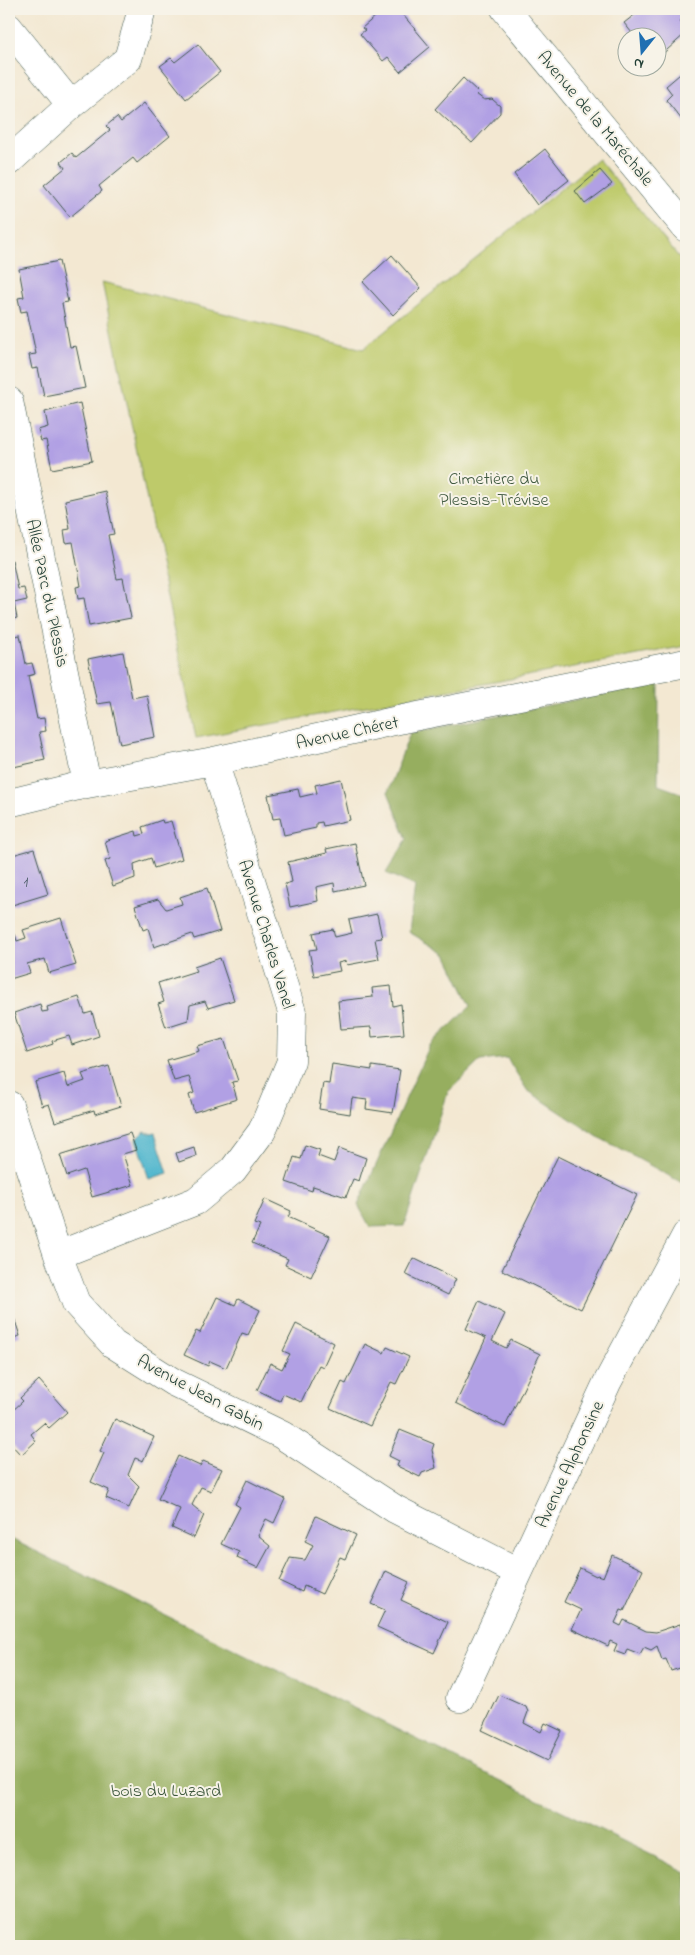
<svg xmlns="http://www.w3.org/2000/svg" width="695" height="1955" font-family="'Indie Flower',sans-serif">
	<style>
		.green { fill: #beca6b; stroke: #6e8450 }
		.forest { fill: #96ae5f; stroke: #5a764a }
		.water { fill: #4fb6cd; stroke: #377a80 }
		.building { fill: #b1a0e4 }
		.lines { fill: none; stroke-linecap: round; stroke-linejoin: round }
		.minor-casing { stroke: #3f574c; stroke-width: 29 }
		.tertiary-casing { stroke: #3f574c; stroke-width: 29 }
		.minor { stroke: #fff; stroke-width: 28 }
		.tertiary { stroke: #fff; stroke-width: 28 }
		.labels { text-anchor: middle; stroke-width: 4; stroke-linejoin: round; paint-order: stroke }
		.number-label { font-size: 15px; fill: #445660 }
		.street-label { font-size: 18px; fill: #1f3d34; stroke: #f7f3e8 }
		.park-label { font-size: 18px; fill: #3f593f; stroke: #f7f3e8 }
	</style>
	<rect width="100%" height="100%" fill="#f7f3e8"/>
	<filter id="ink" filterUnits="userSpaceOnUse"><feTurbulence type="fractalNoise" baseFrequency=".02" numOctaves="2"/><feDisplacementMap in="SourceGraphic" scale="10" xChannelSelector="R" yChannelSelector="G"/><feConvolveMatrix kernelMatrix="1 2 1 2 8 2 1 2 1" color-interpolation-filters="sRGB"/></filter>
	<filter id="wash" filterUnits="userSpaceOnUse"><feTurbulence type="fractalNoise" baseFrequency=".0096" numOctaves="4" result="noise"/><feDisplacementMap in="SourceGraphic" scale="20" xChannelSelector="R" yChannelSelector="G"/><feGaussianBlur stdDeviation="1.12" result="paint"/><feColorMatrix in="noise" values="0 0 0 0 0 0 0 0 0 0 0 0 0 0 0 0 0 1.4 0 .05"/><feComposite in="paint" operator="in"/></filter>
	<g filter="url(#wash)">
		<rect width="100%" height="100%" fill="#f3e8d2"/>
		<path class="green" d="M598 159 686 266V646L196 738 102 282 363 349Z"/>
		<path class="forest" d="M659 683 658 785 686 795V1185L598 1137 527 1090 507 1058 480 1061 448 1092 404 1226 370 1227 358 1205 430 1045 471 1006 446 954 409 932 415 886 386 873 407 839 388 792 410 733Z
			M9 1538 686 1872V1946H9Z"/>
		<path class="water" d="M144 1131 152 1134 155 1133 168 1173 149 1179 136 1139Z"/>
		<g id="blocks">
			<path class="building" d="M384 9H398L430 47 400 72 388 57 383 61 360 34 365 30 362 28Z
				M642 9H686V17L680 21 686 28V33L658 58V38H636L624 23Z
				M198 44 220 72 186 99 160 66 171 58 175 62Z
				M686 69V125L666 100 672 94 666 86Z
				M463 78 478 92 476 94 484 100 492 99 500 106V113L472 143 435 109Z
				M144 103 170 136 137 163 133 158 99 186 102 191 70 217 44 185 65 168 61 162 72 153 76 158 110 130 106 126 117 117 121 122Z
				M545 149 569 180 537 205 514 174Z
				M600 170 612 184 585 204 575 191Z
				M392 255 421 288 393 315 363 282Z
				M59 261 68 302 62 303 70 347 76 346 85 388 44 396 38 368 32 369 29 355 36 354 27 311 21 312 18 298 24 297 19 269Z
				M80 403 92 461 52 469 46 440 41 441 38 430 48 427 45 412Z
				M105 491 114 534 108 535 117 579 123 578 131 618 89 626 84 598 78 599 76 587 81 586 73 542 66 543 64 530 70 529 65 500Z
				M9 560H12L18 589 24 588 27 600 14 603 17 618 9 620Z
				M20 635 26 664 32 663 35 674 28 676 37 719 44 718 46 731 39 732 45 760 9 768V637Z
				M123 652 132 698 147 695 155 737 120 744 111 702 97 704 88 659Z
				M341 779 350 820 323 826 322 822 316 823V828L284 835 280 818 273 819 268 795 298 789 300 797 317 793 315 785Z
				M162 820 163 823 171 821 182 859 154 868 151 858 134 864 135 878 113 886 105 861 110 859 105 841 136 831 137 836 144 834 142 827Z
				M355 843 364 885 335 891 334 883 316 887 318 901 290 907 285 884 292 882 288 862 327 853 326 849Z
				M34 849 48 894 9 906V856Z
				M207 888 220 931 194 939 192 934 154 947 148 928 143 930 135 906 158 899 166 909 182 904 180 897Z
				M377 914 382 938 375 939 379 959 347 965 346 961 338 963 340 971 314 976 309 950 317 949 313 933 333 929 335 937 352 933 349 920Z
				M61 918 76 965 49 973 45 959 27 964 30 973 10 979 9 973V935L15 934 17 941 26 938 23 930Z
				M220 958 234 1000 208 1008 205 1001 190 1005 188 1020 166 1027 158 1004 164 1002 158 983 196 971 194 967Z
				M391 986 393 1006 401 1004 404 1034 372 1037 371 1027 341 1029 338 1001 373 997 372 988Z
				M79 997 85 1014 92 1012 99 1036 72 1045 69 1036 52 1041 53 1044 27 1053 14 1013 40 1004 42 1012 48 1011 47 1007Z
				M224 1039 238 1081 232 1082 237 1099 194 1112 189 1095 194 1093 189 1077 174 1081 167 1060 199 1051 197 1046Z
				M332 1064 372 1070V1066L400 1070 393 1113 366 1109 367 1100 352 1098 350 1114 319 1109 323 1083 329 1084Z
				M109 1066 121 1106 95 1114 94 1110 55 1122 49 1104 42 1106 35 1082 64 1073 68 1087 85 1081 82 1074Z
				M130 1133 136 1150 123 1154 133 1185 92 1197 84 1170 67 1176 60 1155Z
				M305 1145 320 1150 318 1156 334 1162 339 1148 366 1158 359 1181 353 1179 346 1197 313 1186 312 1191 286 1182 294 1157 301 1159Z
				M194 1147 196 1156 179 1162 176 1153Z
				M558 1156 637 1195 581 1309 502 1270Z
				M265 1199 291 1211 288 1217 330 1236 311 1277 285 1265 288 1259 252 1243 260 1226 254 1224Z
				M413 1258 456 1279 448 1295 405 1274Z
				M217 1297 235 1305 238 1299 260 1310 248 1335 242 1333 226 1368 210 1361 208 1366 184 1355 196 1331 200 1333Z
				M479 1301 505 1314 492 1341 506 1348 511 1340 540 1354 505 1427 456 1403 486 1338 466 1329Z
				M9 1302 20 1336 9 1339Z
				M296 1324 334 1343 323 1367 319 1365 301 1402 283 1394 280 1401 257 1390 270 1363 282 1369 290 1354 283 1351Z
				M365 1344 384 1353 387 1347 409 1357 396 1384 391 1382 370 1426 330 1408 342 1382 346 1384Z
				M39 1380 67 1412 49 1428 44 1423 31 1434 36 1441 21 1455 9 1442V1414L23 1401 20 1398Z
				M115 1419 154 1437 143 1461 135 1458 128 1475 139 1486 129 1508 106 1498 109 1490 91 1482 104 1453 100 1451Z
				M400 1430 434 1444 432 1450 436 1468 422 1473 420 1477 397 1466 399 1461 389 1456Z
				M178 1456 200 1466 203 1461 222 1469 211 1491 201 1487 192 1505 204 1515 194 1538 172 1528 180 1509 158 1499Z
				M247 1480 285 1499 274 1523 266 1519 258 1536 270 1546 258 1568 237 1558 239 1552 221 1544 240 1507 235 1504Z
				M316 1516 356 1535 345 1559 340 1557 322 1594 304 1586 302 1592 279 1581 290 1558 305 1560 313 1545 305 1541Z
				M612 1555 643 1570 624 1611 621 1610 615 1623 621 1626 624 1620 646 1631 656 1632 680 1624 686 1641V1666L671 1671 666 1659 662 1660 657 1646 651 1650 644 1647 640 1654 627 1649 625 1655 614 1651 617 1644 610 1641 608 1646 572 1629 581 1610 564 1602 580 1568 596 1576 597 1575 603 1577Z
				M386 1571 409 1582 401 1600 448 1622 434 1653 377 1627 385 1610 371 1604Z
				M499 1695 526 1707 528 1712 524 1723 541 1732 545 1723 562 1731 547 1761 482 1730Z"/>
		</g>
	</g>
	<g filter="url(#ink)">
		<use href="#blocks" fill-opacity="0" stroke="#3f574c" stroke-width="1"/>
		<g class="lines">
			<g class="minor-casing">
				<path id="minor" d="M9 28 71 105
					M9 161 71 105 128 59 142 9
					M9 401 87 784
					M9 803 87 784 214 761 403 719 686 663
					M9 1105 58 1255 76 1303 113 1344 173 1382 282 1435 395 1509 518 1572
					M58 1255 196 1201 233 1170 262 1131 291 1061 292 1012 214 761
					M460 1698 607 1383 686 1235"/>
			</g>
			<g class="tertiary-casing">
				<path id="tertiary" d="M505 9 686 228"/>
			</g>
			<use href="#minor" class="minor"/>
			<use href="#tertiary" class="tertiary"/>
		</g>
	</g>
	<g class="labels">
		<g class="number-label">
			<text x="26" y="886">1</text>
		</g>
		<g class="street-label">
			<text transform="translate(596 118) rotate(50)" y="6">Avenue de la Maréchale</text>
			<text transform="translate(48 593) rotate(78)" y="6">Allée Parc du Plessis</text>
			<text transform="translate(347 732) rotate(-12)" y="6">Avenue Chéret</text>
			<text transform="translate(267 934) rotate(73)" y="6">Avenue Charles Vanel</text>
			<text transform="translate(201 1392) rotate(28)" y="6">Avenue Jean Gabin</text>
			<text transform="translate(569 1464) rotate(-65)" y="6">Avenue Alphonsine</text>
		</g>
		<g class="park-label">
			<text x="494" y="484">Cimetière du<tspan x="494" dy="21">Plessis-Trévise</tspan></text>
			<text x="166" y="1796">bois du Luzard</text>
		</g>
	</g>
	<rect width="695" height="1955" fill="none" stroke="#f7f3e8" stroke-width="30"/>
	<g transform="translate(642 52) rotate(197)"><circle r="24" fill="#f7f3e8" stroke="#a1aaa0"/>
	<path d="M0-4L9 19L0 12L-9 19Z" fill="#1f6fb2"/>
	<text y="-8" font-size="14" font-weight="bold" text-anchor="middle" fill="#1f3d34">N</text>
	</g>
</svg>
